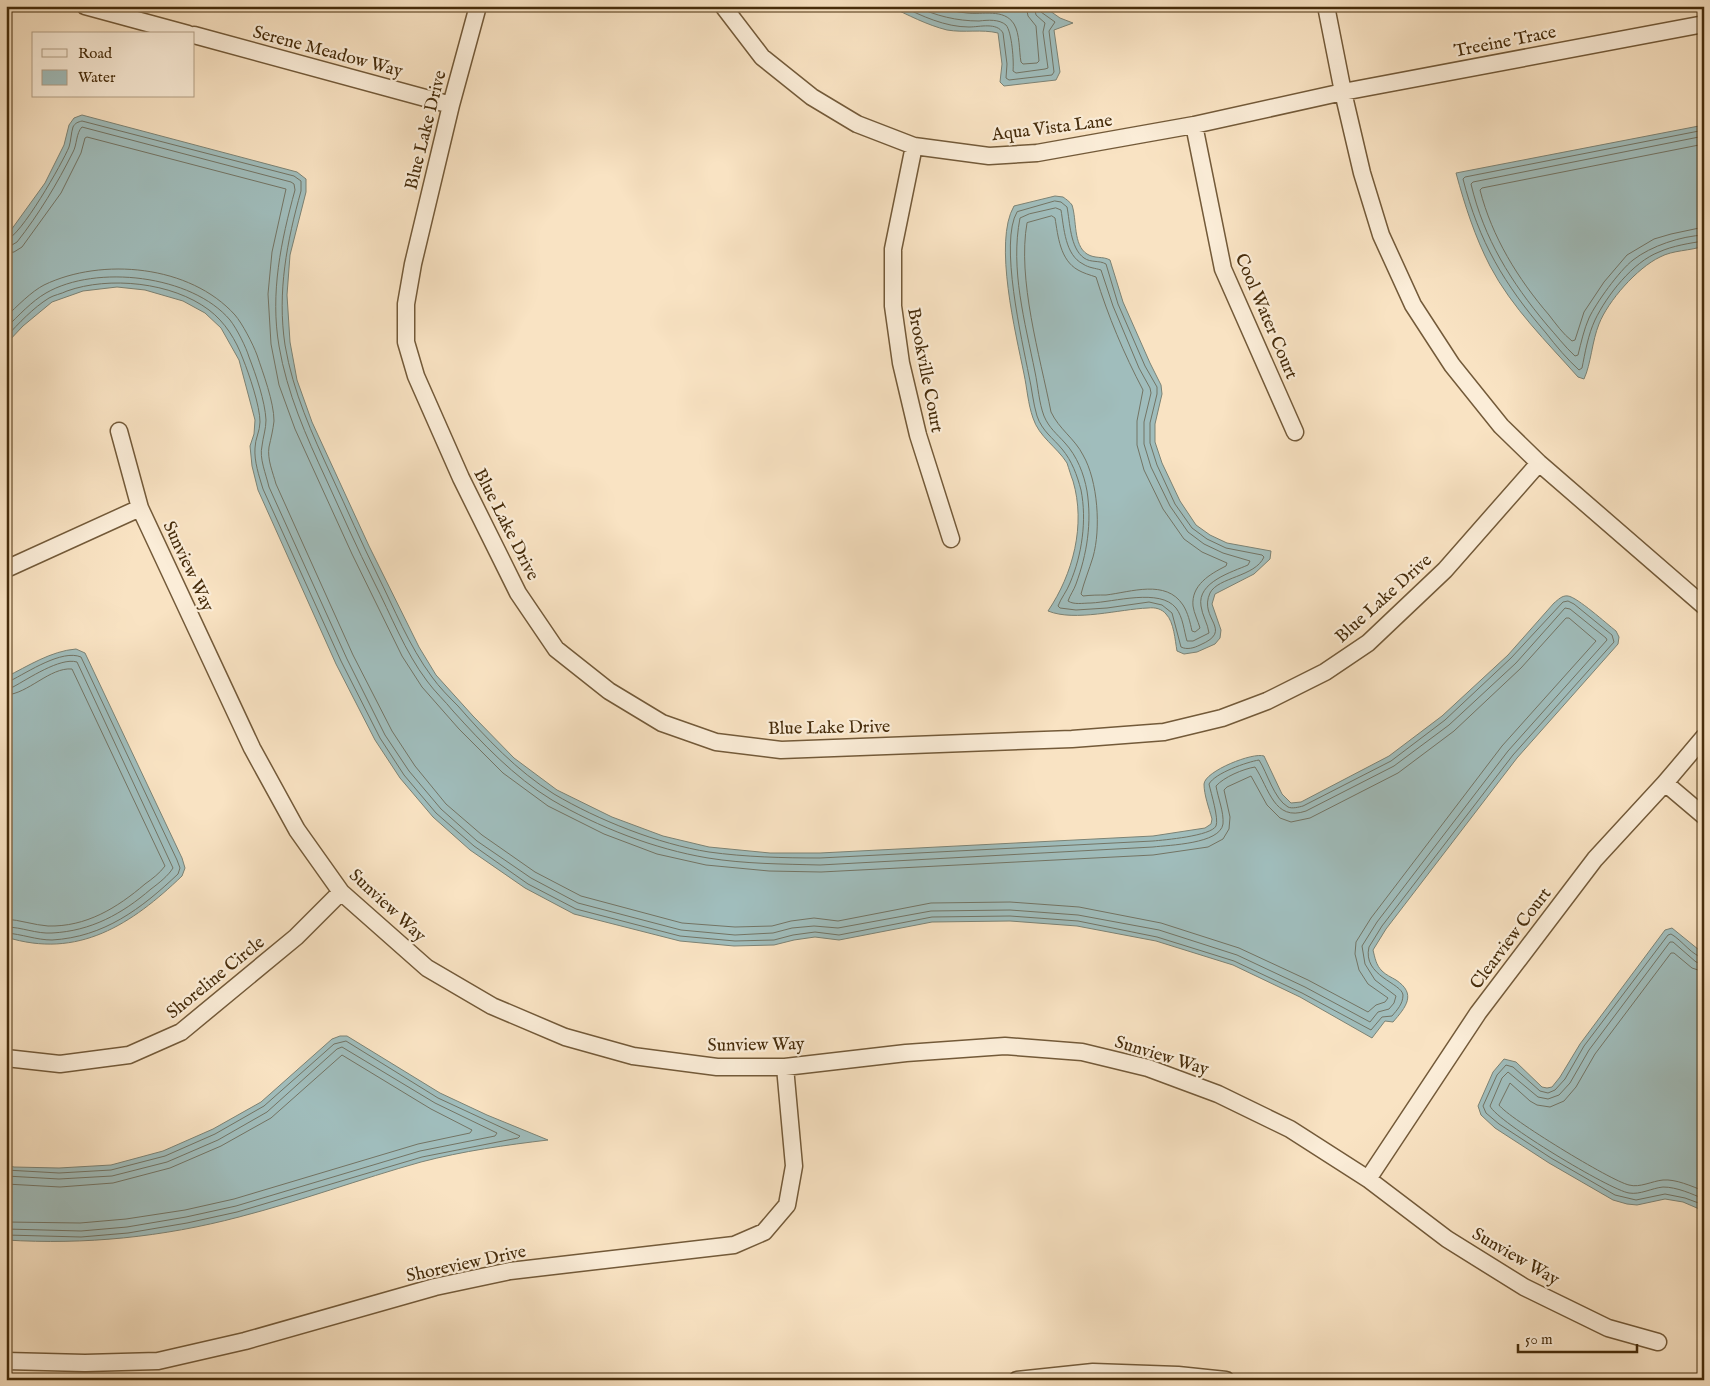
<svg xmlns="http://www.w3.org/2000/svg" width="1710" height="1386" font-family="'IM FELL English',serif">
	<style>
		.water { fill: #a0bdbc; stroke: #7c8375 }
		.lines { fill: none; stroke-linecap: round; stroke-linejoin: round }
		.shore { stroke: #737464; stroke-width: 1 }
		.minor-casing { stroke: #735a39; stroke-width: 19 }
		.minor { stroke: #fbedd8; stroke-width: 16 }
		.labels { text-anchor: middle; stroke-width: 4.5; stroke-linejoin: round; paint-order: stroke }
		.street-label { font-size: 18px; fill: #462c0b; stroke: #fbedd8 }
	</style>
	<rect width="100%" height="100%" fill="#f9e3c3"/>
	<filter id="stains"><feTurbulence type="fractalNoise" baseFrequency=".004" numOctaves="4"/><feColorMatrix values="0 0 0 0 .2 0 0 0 0 .09 0 0 0 0 .02 0 0 0 .5 -.17"/></filter>
	<radialGradient id="worn" r=".72"><stop offset=".6" stop-color="#630" stop-opacity="0"/><stop offset="1" stop-color="#630" stop-opacity=".3"/></radialGradient>
	<path class="water" d="M889 6H1043L1060 18 1073 23 1054 30 1060 72 1056 80 1004 86 1000 82 1002 64 998 33C982 29 964 33 947 30 927 25 908 15 889 6Z
		M82 115 297 172 306 179V192L290 255 287 295 290 342 297 380 312 422 369 546 419 647 436 675 473 716 514 758 557 790 612 817 663 836 709 847 770 853H820L1153 836 1205 828 1211 824 1212 819C1209 808 1204 795 1204 784 1205 771 1253 752 1264 756L1282 794 1291 803 1301 802 1389 756 1442 716 1508 655 1554 603C1558 600 1562 595 1568 596 1577 597 1607 624 1616 631L1619 637 1618 644 1517 758 1386 929 1373 950C1375 958 1376 965 1382 971 1386 975 1391 977 1396 980 1417 994 1406 1007 1393 1022L1385 1021 1372 1038 1300 997 1233 965 1156 941 1077 926 1010 921 932 922 839 940 815 937 794 940 774 945 734 946 680 941 574 914 525 888 470 850 433 817 400 778 375 740 336 664 258 490 252 466 250 446 254 434 255 420 239 360 221 328 205 313 183 301 145 290 117 287 83 291 52 302 23 326 6 344V237L45 183 64 145 69 125 74 118Z
		M1704 125V246C1690 251 1673 250 1660 257 1637 268 1608 301 1599 324 1592 341 1591 364 1584 379L1578 377C1547 342 1512 308 1490 266 1475 237 1465 206 1456 173Z
		M1055 196 1063 197C1066 199 1070 202 1072 205 1077 220 1073 245 1087 254 1095 259 1103 256 1110 260L1123 302 1150 363 1161 385 1162 394 1155 424V442L1162 463 1180 501 1196 525 1210 535 1227 543 1271 551 1270 559 1254 574 1215 594 1212 604 1221 630 1220 638 1215 644 1197 652 1184 654 1177 651C1175 640 1174 622 1166 614 1162 609 1155 607 1148 608 1120 609 1075 622 1048 611 1073 574 1086 525 1073 481 1071 476 1069 469 1067 463 1057 447 1039 437 1033 418 1028 404 1027 388 1024 374 1016 334 993 242 1014 206Z
		M76 649 85 653 182 858 185 868 182 876C132 924 78 960 6 937V677C28 666 51 651 76 649Z
		M1672 928 1704 954V1211L1683 1202 1665 1199 1637 1205 1627 1204 1613 1200 1549 1163 1495 1128 1481 1115 1478 1106 1493 1072 1504 1059 1516 1062 1542 1087 1547 1088 1552 1087 1560 1077 1580 1044 1665 930Z
		M340 1036H347L440 1093 487 1115 548 1140C506 1145 463 1151 421 1162 360 1179 301 1201 239 1217 163 1237 85 1245 6 1240V1165L14 1167 59 1168 111 1165 163 1151 213 1129 261 1102 332 1039Z"/>
	<g class="lines">
		<path class="shore" d="M901 6C922 16 945 27 969 27 980 27 997 22 1003 33L1007 64 1006 78 1009 80 1052 75 1054 72 1049 31 1055 22 1041 12 1040 6
			M915 6C936 16 957 21 979 21 988 20 999 19 1006 25 1012 32 1014 62 1013 71L1016 73 1045 69 1048 68 1043 32 1045 23 1036 15 1034 6
			M937 6C947 10 956 12 967 13 982 15 1004 8 1014 24 1020 34 1019 51 1021 62L1023 64 1037 63 1039 61 1036 26 1028 16 1026 6
			M1704 130 1465 177 1463 179C1479 242 1504 284 1546 333 1556 346 1567 359 1579 370L1582 368C1585 353 1588 335 1595 320 1607 295 1633 262 1659 252 1672 246 1690 243 1704 241
			M1704 136 1473 182 1471 184C1484 239 1511 282 1547 325 1556 335 1565 347 1575 356L1578 355C1581 343 1584 329 1589 318 1596 303 1619 271 1633 260 1651 246 1681 236 1704 235
			M1704 144 1482 188 1480 190C1492 237 1518 279 1549 315 1556 324 1563 334 1572 341L1575 340 1584 312 1604 282 1627 255 1654 239 1671 234 1704 227
			M1055 201 1061 202 1067 207C1070 222 1070 248 1084 258 1091 263 1099 260 1106 264L1118 304 1145 366 1157 387V394L1150 423V443L1157 465 1175 504 1192 528 1207 539 1226 548 1262 555 1264 557C1255 577 1218 577 1210 593 1198 619 1235 630 1200 645 1194 648 1187 650 1181 647L1172 613 1162 605 1149 602 1107 608 1076 610 1060 608 1058 606C1061 598 1067 591 1070 583 1082 555 1087 520 1081 490 1077 475 1072 461 1062 449 1053 438 1042 431 1037 416 1033 403 1032 389 1029 376 1022 340 999 242 1017 212Z
			M1056 208 1061 210C1064 228 1065 255 1083 264 1089 268 1095 268 1101 270L1113 306 1139 368 1150 388 1151 393 1144 422V444L1151 467 1170 506 1188 532 1204 544 1223 553 1250 561 1248 565C1232 572 1197 582 1201 606 1202 615 1208 624 1209 633L1193 641H1187C1184 631 1183 617 1176 608 1160 588 1114 602 1091 603 1083 603 1074 605 1068 601 1070 595 1074 590 1076 584 1087 554 1092 523 1087 491 1084 474 1077 456 1065 443 1057 434 1049 428 1044 416 1039 403 1038 386 1035 372 1025 322 1010 269 1020 218L1029 214Z
			M1052 216 1055 218C1058 236 1060 260 1078 270 1083 273 1090 275 1096 277 1108 316 1124 354 1143 390L1137 421V445L1144 470 1163 509 1184 539 1202 552 1227 563 1226 566C1210 574 1191 585 1193 606 1194 613 1198 621 1200 628L1195 632 1192 631C1190 622 1188 613 1183 605 1166 579 1131 592 1106 595 1099 595 1091 595 1083 596L1081 594C1084 582 1089 570 1093 557 1101 529 1098 481 1083 455 1075 439 1059 429 1051 412 1040 356 1017 279 1027 223Z
			M6 240C20 238 63 162 69 147 71 141 71 133 73 127 75 123 78 122 82 121L294 176 301 181V191C287 241 277 292 285 345 293 392 312 434 332 477 347 509 361 542 377 574 394 608 409 646 432 677 439 687 449 697 458 706 486 738 517 771 554 794 598 820 658 844 709 852 745 857 783 858 820 858L1153 841C1164 840 1211 836 1216 826 1219 819 1211 793 1209 784 1215 773 1247 762 1259 760 1267 772 1274 799 1288 807 1292 809 1299 807 1303 806L1391 761 1445 720 1511 658 1563 602 1568 601 1574 604 1612 635 1614 642 1513 755 1382 926 1369 947C1362 976 1402 983 1403 995 1403 1004 1397 1010 1392 1016L1382 1017 1371 1030 1302 993 1234 961 1157 937 1078 921 1010 916 932 917 839 935 815 932 793 935 774 940 735 941 680 936 576 909 528 884 474 846 436 813 404 775 380 738 341 661 263 489C259 476 254 461 255 448 255 439 260 431 260 422 260 406 249 374 243 359 236 340 225 322 209 310 172 282 109 276 67 291 61 294 54 295 49 298 33 308 19 323 6 337
			M6 246 12 245 17 242C39 214 57 184 73 152 77 145 76 133 82 127L291 182 294 184 295 190C281 241 270 293 279 346 287 393 306 436 326 479 342 514 357 548 374 582 391 615 405 652 427 681 435 692 445 701 453 711 482 743 514 777 552 800 598 827 654 849 708 858 745 864 783 864 820 865L1153 847C1169 845 1220 844 1223 824 1224 812 1218 798 1216 786 1224 777 1243 769 1255 767 1269 788 1274 822 1306 811L1394 766 1449 725 1516 663 1565 608 1570 609 1606 638 1607 640 1508 751 1377 922 1362 946 1365 964 1375 980 1396 996 1394 1003 1389 1009 1378 1012 1370 1022 1305 987 1237 955 1159 930 1078 915 1010 910 931 911 838 928 814 926 792 928 773 933 735 935 681 930 578 903 531 878 477 841 441 809 409 771 385 735 347 659 269 487C266 474 259 458 262 446 263 437 266 429 266 420 265 401 256 375 249 357 246 347 237 329 230 320 192 275 96 264 46 293 32 301 18 316 6 328
			M6 253 14 252 22 247 61 193 81 153 85 138 87 137 286 189 272 252 268 294 271 344 279 385 295 429 352 554 402 656 422 687 459 729 503 773 548 806 604 834 657 854 706 865 769 871 821 872 1153 855 1208 847 1223 839 1229 829 1230 817 1224 790 1227 787 1251 776 1267 805 1280 818 1291 822 1310 818 1398 773 1454 731 1521 668 1566 618H1569L1596 641 1502 746 1371 918 1356 942 1355 954 1359 970 1368 984 1388 998 1385 1002 1376 1005 1368 1012 1308 980 1239 948 1161 923 1079 907 1010 902 931 903 838 921 814 918 791 921 772 926 735 927 682 923 581 896 535 872 482 835 446 804 415 766 392 731 353 655 276 484C273 473 267 459 269 447 271 438 273 430 274 421 274 402 263 373 257 355 253 344 242 323 235 315 190 265 102 257 44 285 32 291 16 307 6 317
			M6 681H10C28 672 62 649 81 657L177 860 180 868 178 874C141 909 104 937 52 940 36 940 22 934 6 933
			M6 688 13 687C28 679 60 657 77 662L173 868C168 876 159 883 151 889 122 914 91 931 52 933 36 934 22 927 6 927
			M6 695C28 694 50 667 72 669L165 866C160 873 152 879 145 884 117 908 86 927 48 926 34 925 20 920 6 919
			M1704 958C1692 956 1682 940 1671 934L1668 935 1584 1046 1565 1079 1555 1090 1548 1093 1540 1091 1513 1067 1506 1065 1497 1075 1483 1106 1486 1113 1499 1124 1551 1158 1615 1195 1636 1200 1665 1194 1685 1198 1704 1205
			M1704 964 1696 962 1673 942H1670L1589 1050 1570 1083 1559 1095 1548 1099 1538 1097 1508 1072 1502 1078 1490 1106C1497 1122 1610 1190 1629 1193 1640 1195 1652 1188 1663 1187 1677 1187 1692 1194 1704 1199
			M1704 972 1692 968 1674 953H1671L1595 1054 1576 1087 1564 1101 1550 1107 1537 1105 1530 1101 1510 1083 1499 1105C1508 1118 1611 1181 1629 1185 1640 1188 1652 1181 1663 1180 1676 1179 1691 1186 1704 1191
			M6 1170 59 1173 111 1170 165 1156 215 1134 264 1106 334 1044 346 1041 438 1098 520 1136 518 1138 422 1157 237 1212 187 1223 128 1233 81 1237 6 1235
			M6 1176 59 1179 112 1176 167 1162 218 1140 267 1112 337 1049 342 1047 435 1103 497 1133 495 1136 420 1151 236 1206 186 1217 127 1227 81 1231 6 1229
			M6 1184 60 1187 113 1183 170 1168 221 1146 271 1118 342 1055 431 1109 472 1130 470 1133 418 1144 234 1199 185 1210 126 1219 80 1223 6 1222"/>
		<g class="minor-casing">
			<path id="minor" d="M85 6 188 34
				M478 6 451 105 413 264 406 304V342L416 376 461 478 518 593 556 649 609 691 662 723 716 742 781 750 1072 739 1164 732 1222 718 1267 701 1325 672 1368 643 1445 570 1539 463
				M723 6 762 57 812 97 857 124 914 146 989 156 1037 153 1194 125 1343 92 1704 24
				M1326 6 1343 92 1362 173 1381 235 1413 305 1452 365 1501 426 1539 463 1704 606
				M194 35 451 105
				M1194 125 1223 269 1295 432
				M914 146 893 249V306L901 363 918 435 951 539
				M119 431 140 508 252 748 297 830 341 892 427 968 492 1006 565 1037 633 1056 717 1067H785L906 1053 1005 1046 1082 1052 1148 1068 1218 1094 1290 1129 1368 1179 1447 1239 1524 1287 1608 1328 1658 1342
				M6 569 140 508
				M1665 783 1704 816
				M6 1058 60 1064 129 1055 181 1032 296 937 341 892
				M1368 1179 1478 1013 1595 859 1665 783 1704 737
				M6 1361 85 1363 158 1361 245 1341 435 1287 510 1271 734 1245 764 1232 787 1205 794 1166 785 1067
				M1017 1380 1093 1372 1178 1375 1226 1380"/>
		</g>
		<use href="#minor" class="minor"/>
	</g>
	<g class="labels">
		<g class="street-label">
			<text transform="translate(1505 41) rotate(-11)" y="6">Treeine Trace</text>
			<text transform="translate(328 51) rotate(15)" y="6">Serene Meadow Way</text>
			<text transform="translate(1052 127) rotate(-7)" y="6">Aqua Vista Lane</text>
			<text transform="translate(425 130) rotate(-76)" y="6">Blue Lake Drive</text>
			<text transform="translate(1267 316) rotate(67)" y="6">Cool Water Court</text>
			<text transform="translate(926 370) rotate(79)" y="6">Brookville Court</text>
			<text transform="translate(507 524) rotate(63)" y="6">Blue Lake Drive</text>
			<text transform="translate(189 566) rotate(65)" y="6">Sunview Way</text>
			<text transform="translate(1383 598) rotate(-42)" y="6">Blue Lake Drive</text>
			<text transform="translate(829 727) rotate(-1)" y="6">Blue Lake Drive</text>
			<text transform="translate(388 905) rotate(43)" y="6">Sunview Way</text>
			<text transform="translate(1510 938) rotate(-53)" y="6">Clearview Court</text>
			<text transform="translate(215 977) rotate(-39)" y="6">Shoreline Circle</text>
			<text transform="translate(756 1044) rotate(-1)" y="6">Sunview Way</text>
			<text transform="translate(1162 1055) rotate(17)" y="6">Sunview Way</text>
			<text transform="translate(1516 1256) rotate(30)" y="6">Sunview Way</text>
			<text transform="translate(466 1263) rotate(-12)" y="6">Shoreview Drive</text>
		</g>
	</g>
	<rect width="1710" height="1386" fill="none" stroke="#f9e3c3" stroke-width="25"/>
	<rect x="8" y="8" width="1695" height="1371" fill="none" stroke="#462c0b" stroke-width="2.5"/>
	<rect x="12" y="12" width="1685" height="1361" fill="none" stroke="#462c0b"/>
	<rect x="32" y="32" width="162" height="65" fill="#fbedd8" stroke="#b3a086"/>
	<rect x="42" y="49" width="25" height="8" fill="#fbedd8" stroke="#b3a086"/>
	<text x="78" y="58" font-size="15" fill="#462c0b">Road</text>
	<rect x="42" y="70" width="25" height="15" fill="#a0bdbc" stroke="#b3a086"/>
	<text x="78" y="82" font-size="15" fill="#462c0b">Water</text>
	<path d="M1518 1344v8h119v-8" fill="none" stroke="#462c0b" stroke-width="2.5"/>
	<text x="1525" y="1344" font-size="15" fill="#462c0b" stroke="#fbedd8" stroke-width="4" paint-order="stroke">50 m</text>
	<rect width="100%" height="100%" filter="url(#stains)"/>
	<rect width="100%" height="100%" fill="url(#worn)"/>
</svg>
